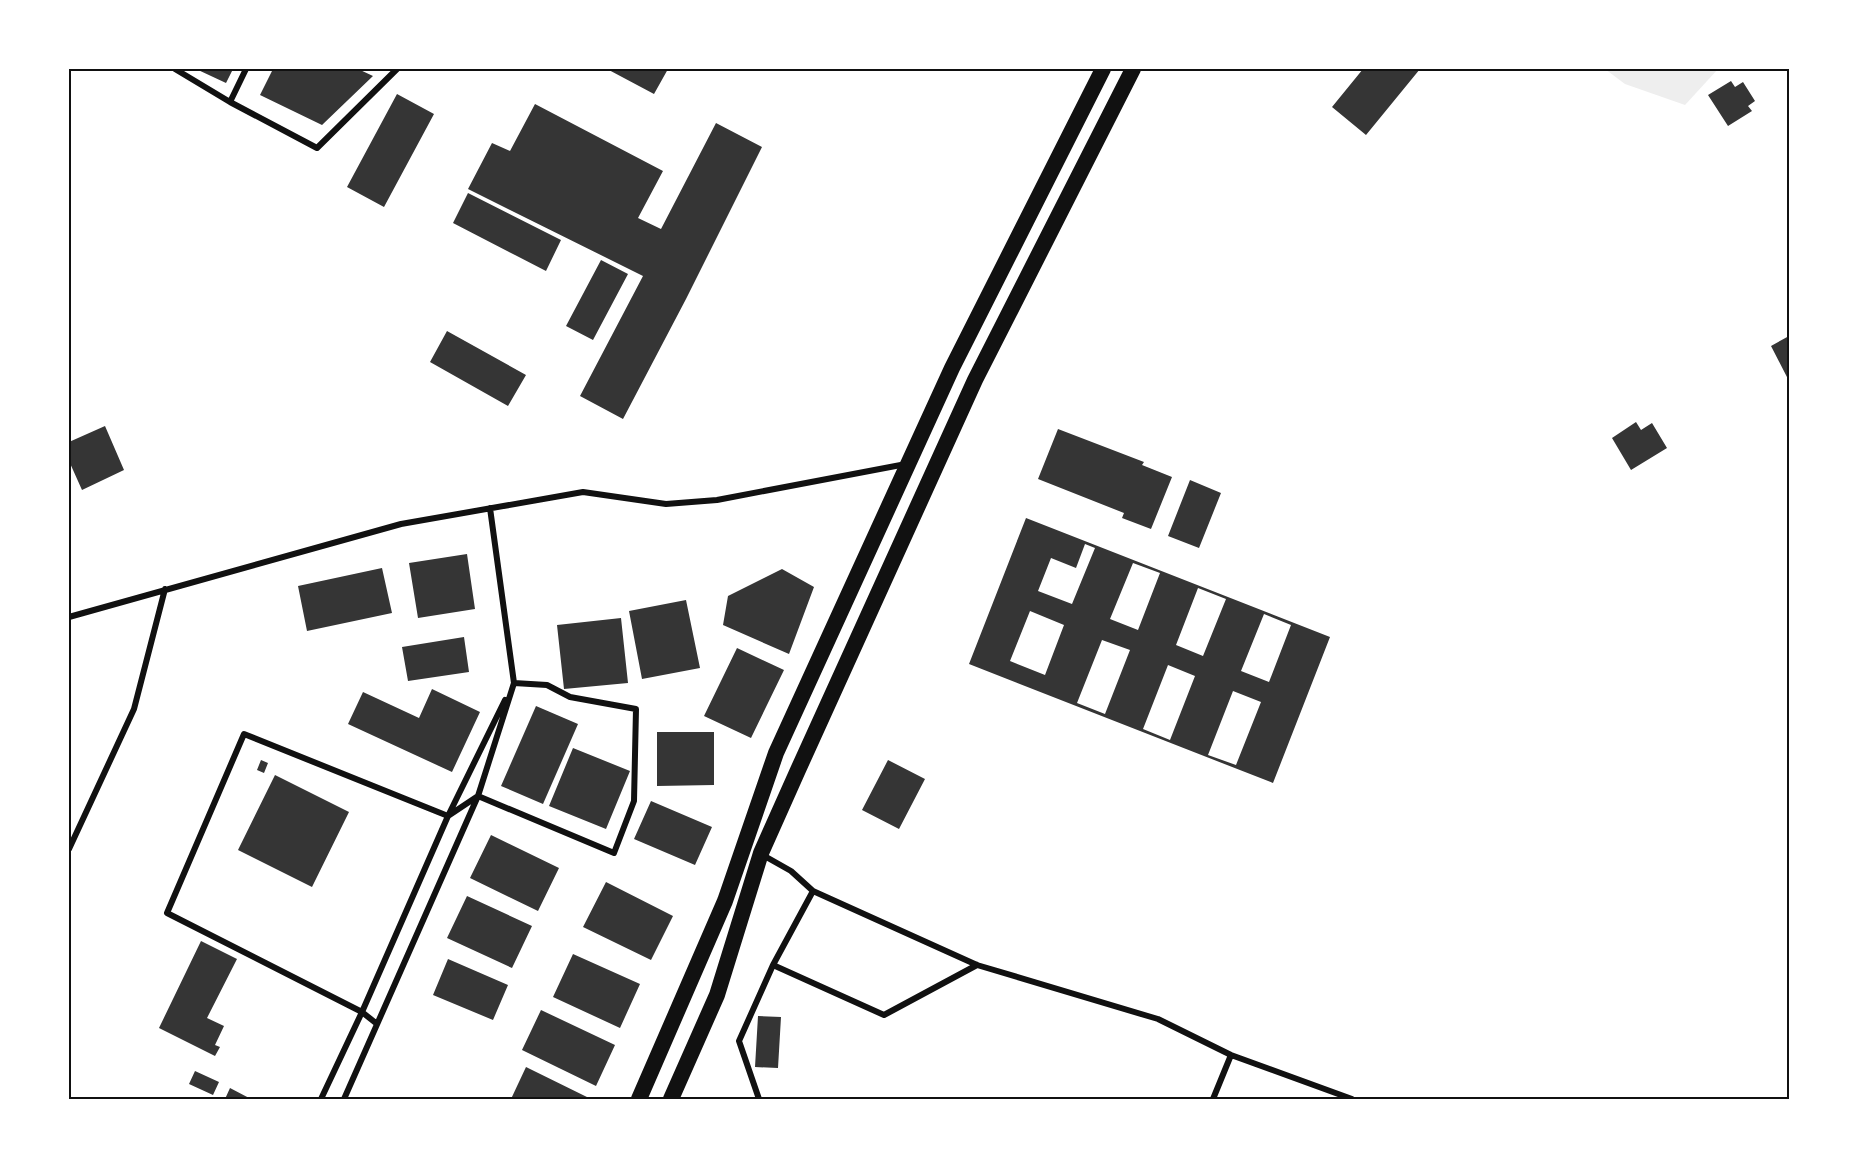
<svg xmlns="http://www.w3.org/2000/svg" width="1858" height="1168" font-family="Commissioner,sans-serif">
	<style>
		.green { fill: #eee }
		.building { fill: #353535; fill-rule: evenodd }
		.lines { fill: none; stroke-linecap: round; stroke-linejoin: round }
		.minor { stroke: #111; stroke-width: 6 }
		.trunk { stroke: #111; stroke-width: 16 }
		.neatline { fill: none; stroke: #111; stroke-width: 2 }
	</style>
	<rect width="100%" height="100%" fill="#fff"/>
	<path class="green" d="M1605 69H1718L1685 105 1625 84Z"/>
	<path class="building" d="M196 69H233L226 83Z
		M273 69H358L373 76 322 125 260 95Z
		M607 69H668L654 94Z
		M1363 69H1420L1366 135 1332 107Z
		M1731 81 1735 87 1743 82 1755 101 1748 106 1752 111 1728 126 1708 95Z
		M397 94 434 114 384 207 347 187Z
		M535 104 663 171 638 218 661 229 716 123 762 147 686 299 623 419 580 396 643 276 468 189 492 143 510 151Z
		M468 193 561 240 546 271 453 223Z
		M601 260 628 274 593 340 566 326Z
		M447 331 526 375 508 406 430 362Z
		M1789 336V381L1771 346Z
		M1636 422 1641 430 1652 423 1667 448 1631 470 1612 438Z
		M105 426 124 470 82 490 69 461V442Z
		M1058 429 1144 462 1142 465 1172 477 1151 529 1122 518 1124 513 1038 479Z
		M1190 480 1221 493 1199 548 1168 536Z
		M1026 518 1330 637 1273 783 969 664ZM1085 544 1095 548 1072 604 1038 591 1051 558 1076 568ZM1133 563 1160 573 1138 630 1110 619ZM1198 588 1226 599 1203 656 1176 645ZM1030 611 1064 625 1045 675 1010 661ZM1264 614 1291 625 1269 682 1241 671ZM1102 640 1130 650 1105 714 1077 703ZM1168 665 1195 676 1170 740 1143 729ZM1233 691 1261 702 1236 765 1208 755Z
		M467 554 475 609 418 618 409 563Z
		M382 568 392 613 307 631 298 586Z
		M782 569 814 587 789 654 723 625 728 596Z
		M686 600 700 668 642 679 629 611Z
		M621 618 628 683 564 689 557 625Z
		M464 637 469 672 408 681 402 647Z
		M737 648 784 670 751 738 704 716Z
		M432 689 480 712 452 772 348 724 363 692 419 718Z
		M536 706 578 724 543 804 501 786Z
		M657 732H714V785L657 786Z
		M573 748 630 771 606 829 549 806Z
		M261 760 268 763 264 773 257 770Z
		M888 760 925 779 899 829 862 810Z
		M275 775 349 812 312 887 238 850Z
		M651 801 712 827 695 865 634 839Z
		M491 835 559 868 538 911 470 878Z
		M606 882 673 916 651 960 583 927Z
		M467 896 532 926 512 968 447 938Z
		M201 941 237 959 207 1018 224 1026 215 1045 220 1047 215 1056 159 1028Z
		M573 954 640 984 620 1028 553 997Z
		M448 959 508 985 493 1020 433 995Z
		M541 1010 615 1045 596 1086 522 1050Z
		M758 1016 781 1017 778 1068 755 1067Z
		M526 1067 591 1099H511Z
		M195 1071 219 1082 213 1095 189 1084Z
		M230 1088 251 1099H225Z"/>
	<g class="lines">
		<path class="minor" d="M175 69 230 102 317 148 397 69
			M230 102 246 69
			M69 617 401 524 583 492 666 504 717 500 906 464
			M69 849 134 709 165 589
			M761 854 791 871 813 891 773 965 884 1015 977 965
			M813 891 977 965 1158 1019 1231 1055 1352 1099
			M377 1024 362 1012 167 913 244 734 448 816 478 796 614 853 634 801 636 709 570 697 547 685 514 683
			M321 1099 362 1012 448 816 505 700
			M344 1099 478 796 514 683 490 508
			M759 1099 739 1041 773 965
			M1213 1099 1231 1055"/>
		<path class="trunk" d="M639 1099 725 901 776 753 952 368 1103 69
			M671 1099 717 995 761 853 798 770 975 380 1133 69"/>
	</g>
	<rect width="1858" height="1168" fill="none" stroke="#ffffff" stroke-width="141"/>
	<rect x="70" y="70" width="1718" height="1028" class="neatline"/>
</svg>
